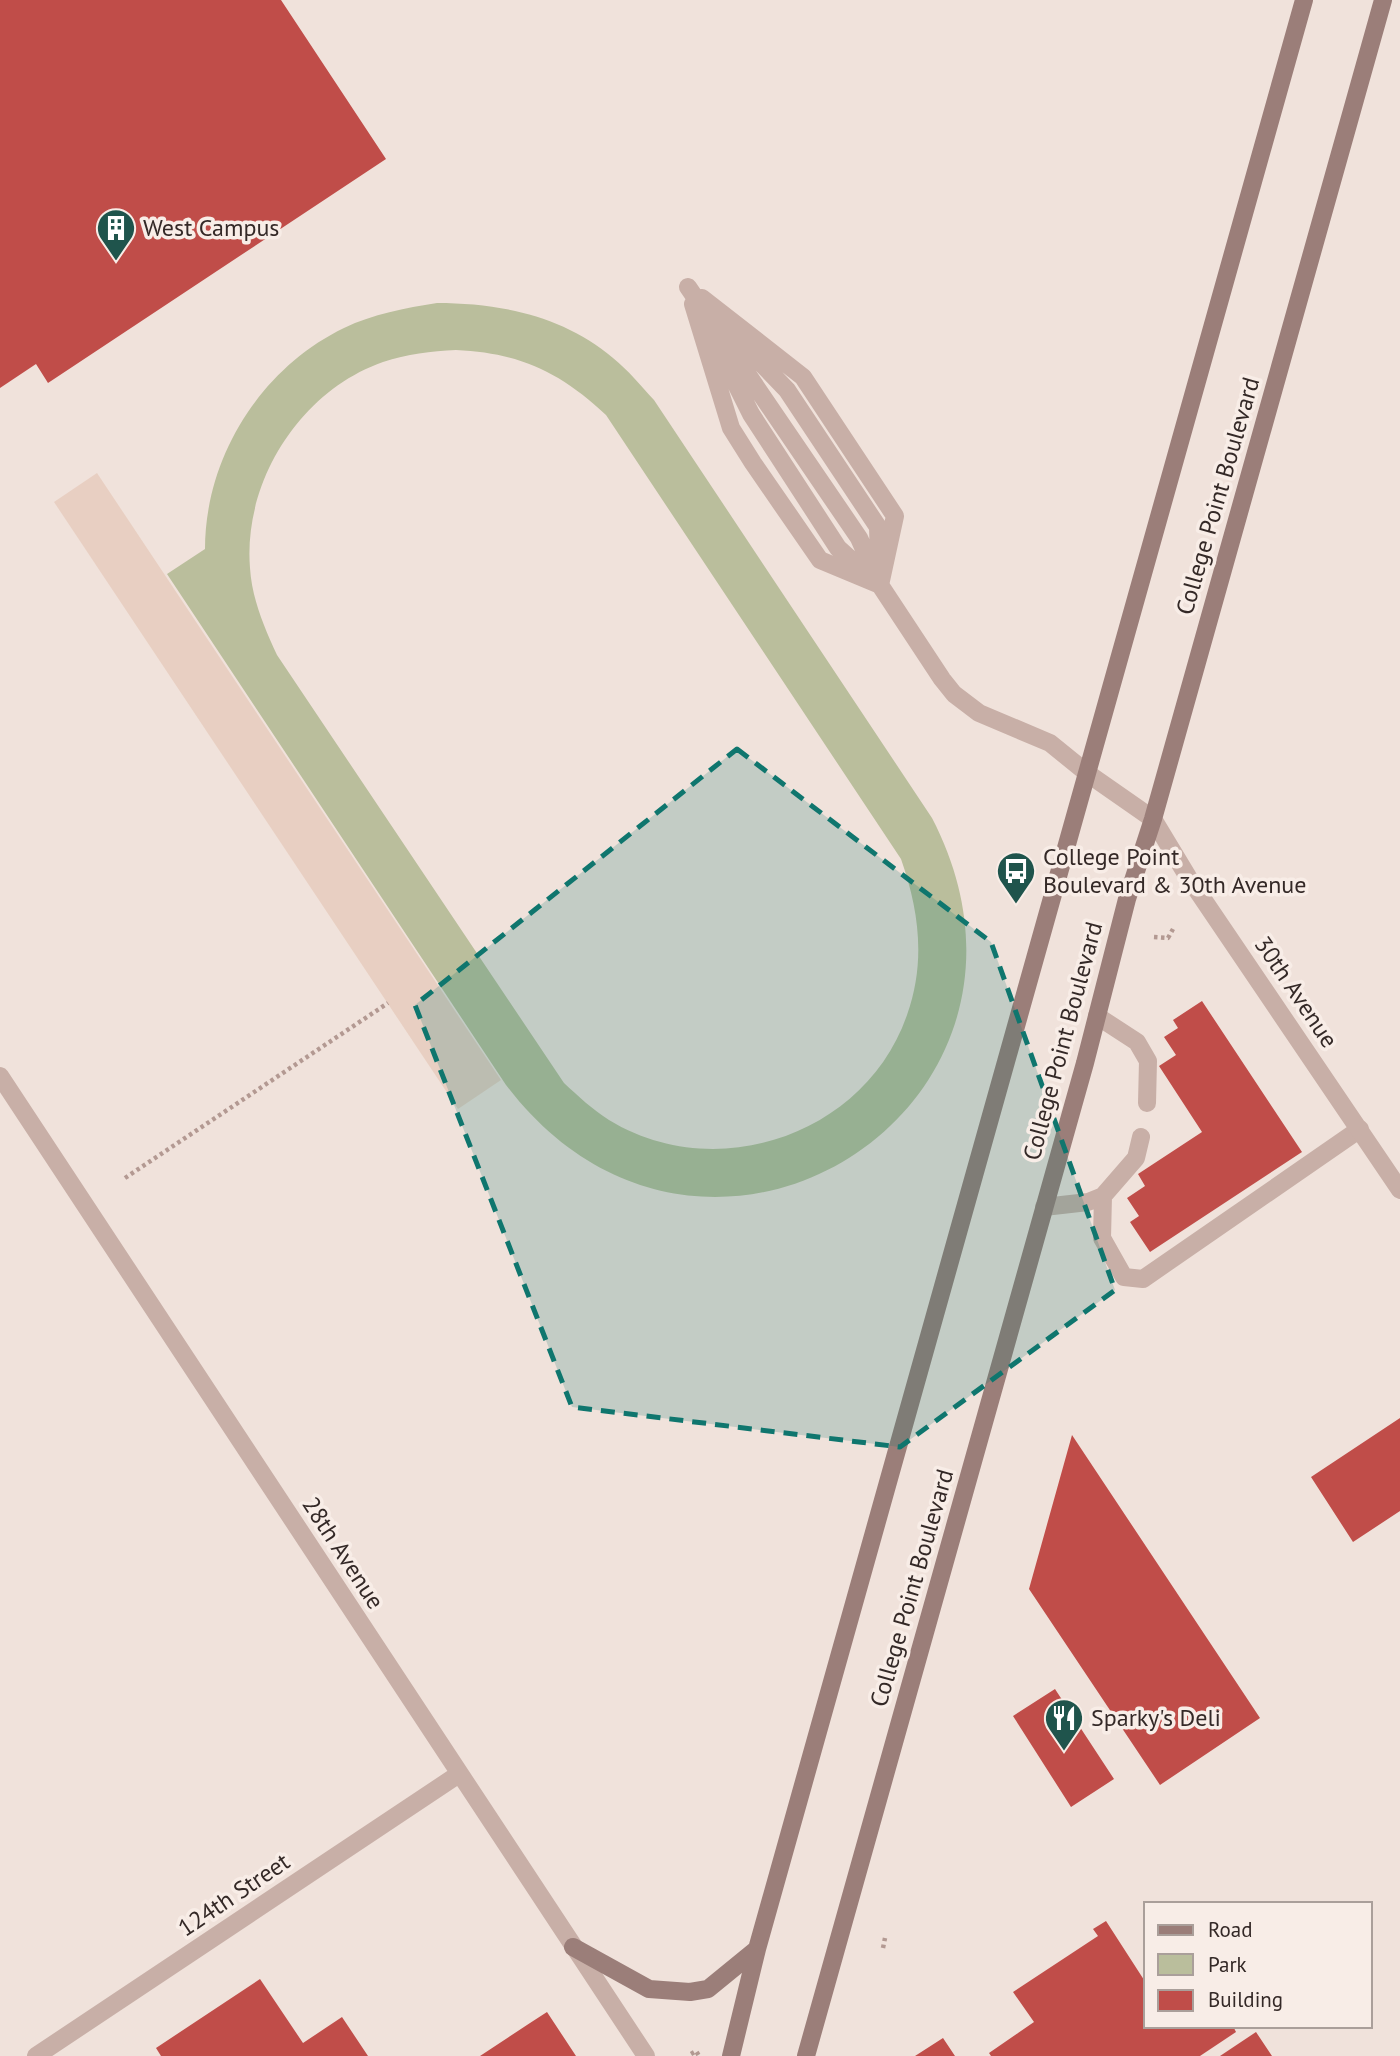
<svg xmlns="http://www.w3.org/2000/svg" width="1400" height="2056" font-family="'PT Sans',sans-serif">
	<style>
		.green { fill: #babe9c; fill-rule: evenodd }
		.plaza { fill: #e8cfc2 }
		.building { fill: #c04d49 }
		.lines { fill: none; stroke-linecap: round; stroke-linejoin: round }
		.path { stroke: #b39992; stroke-width: 4.5; stroke-dasharray: 3.5 3.5; stroke-linecap: butt }
		.service { stroke: #c8afa7; stroke-width: 18 }
		.minor { stroke: #c8afa7; stroke-width: 18 }
		.secondary { stroke: #9b7e79; stroke-width: 18 }
		.marked { fill: #0f766e; fill-opacity: 0.2; stroke: #0f766e; stroke-width: 5; stroke-dasharray: 14 9; stroke-linejoin: round }
		.labels { text-anchor: middle; stroke-width: 7; stroke-linejoin: round; paint-order: stroke }
		.poi-label { font-size: 24px; fill: #342927; stroke: #f8ede7; text-anchor: start }
		.street-label { font-size: 24px; fill: #342927; stroke: #f8ede7 }
	</style>
	<rect width="100%" height="100%" fill="#f0e2db"/>
	<path class="green" d="M437 303C500 303 564 316 613 358 628 370 641 386 654 400L932 818C1082 1107 704 1346 506 1085L167 574 205 549C205 457 261 368 344 328 373 314 405 308 437 303ZM456 350C520 353 560 372 606 415L901 859C919 910 926 962 907 1015 866 1134 717 1186 609 1120 593 1110 578 1096 564 1083L277 655C264 627 252 599 250 568 243 482 300 391 383 362 407 354 431 351 456 350Z"/>
	<path class="plaza" d="M97 473 501 1080 458 1109 54 502Z"/>
	<path class="building" d="M0 0H281L386 159 48 383 36 364 0 388Z
		M1202 1001 1302 1152 1150 1252 1130 1222 1139 1216 1127 1198 1145 1186 1138 1174 1202 1132 1159 1066 1176 1055 1164 1037 1178 1028 1173 1020Z
		M1400 1418V1511L1353 1542 1311 1477Z
		M1072 1435 1260 1718 1160 1785 1029 1589Z
		M1055 1689 1114 1779 1071 1807 1013 1716Z
		M1106 1921 1146 1983V2026H1233L1236 2032 1200 2056H991L989 2053 1034 2022 1013 1992 1098 1936 1093 1929Z
		M260 1979 303 2043 342 2017 368 2056H161L156 2048Z
		M547 2012 576 2056H480L530 2023Z
		M1256 2032 1272 2056H1220Z
		M943 2038 955 2056H915Z"/>
	<g class="lines">
		<path class="path" d="M1093 855 1103 863
			M1154 937 1168 938 1173 929
			M125 1178 388 1003
			M883 1948 885 1938
			M691 2054 696 2051 699 2056"/>
		<path class="service" d="M688 287 859 538 880 585 942 679 954 694 979 713 1050 743 1087 773
			M702 298 803 377 895 516 880 585
			M693 304 731 428 753 463 820 560 880 585
			M734 335 787 390 878 527 879 559
			M716 344 751 414 838 548 869 576
			M1097 1016 1137 1042 1148 1061 1147 1103
			M1103 1196 1102 1238 1124 1277 1143 1279 1360 1129
			M1044 1207 1088 1202 1103 1196 1136 1158 1141 1137"/>
		<path class="minor" d="M1087 773 1153 819 1188 877 1400 1190
			M0 1076 646 2056
			M36 2056 459 1774"/>
		<path class="secondary" d="M573 1947 649 1989 690 1992 708 1989 757 1949
			M731 2056 757 1949 1304 0
			M806 2056 1085 1063 1127 899 1153 819 1383 0"/>
	</g>
	<path class="marked" d="M737 749 991 942 1115 1290 900 1447 572 1407 415 1005Z"/>
	<defs>
		<g id="building-pin" transform="scale(2.0125)"><path d="M0 17L-7.5 6A9.5 9.5 0 1 1 7.5 6Z" fill="#1f544c" stroke="#f8ede7"/><path d="M-4-6H4V6H1V3H-1V6H-4ZM-2.5-4.3h1.7v1.8h-1.7ZM.8-4.3h1.7v1.8H.8ZM-2.5-1h1.7V.8h-1.7ZM.8-1h1.7V.8H.8Z" fill="#fff"/></g>
		<g id="bus-pin" transform="scale(2.0125)"><path d="M0 17L-7.5 6A9.5 9.5 0 1 1 7.5 6Z" fill="#1f544c" stroke="#f8ede7"/><path d="M-5-6H5V4H4V6H2V4H-2V6H-4V4H-5ZM-3.5-4V0h7V-4ZM-3.5 1.2v1.5H-2V1.2ZM2 1.2v1.5H3.5V1.2Z" fill="#fff"/></g>
		<g id="restaurant-pin" transform="scale(2.0125)"><path d="M0 17L-7.5 6A9.5 9.5 0 1 1 7.5 6Z" fill="#1f544c" stroke="#f8ede7"/><path d="M-5-6h1v4h1v-4h1v4h1v-4h1v5L-1.5 .5V6h-2V.5L-5-1ZM5-6V6H3V1.5H1.5Q1.5-4 5-6Z" fill="#fff"/></g>
	</defs>
	<g fill-rule="evenodd">
		<use href="#building-pin" x="116" y="228"/>
		<use href="#bus-pin" x="1016" y="871"/>
		<use href="#restaurant-pin" x="1064" y="1718"/>
	</g>
	<g class="labels">
		<g class="poi-label">
			<text x="143" y="236">West Campus</text>
			<text x="1043" y="865">College Point<tspan x="1043" dy="28">Boulevard &amp; 30th Avenue</tspan></text>
			<text x="1091" y="1726">Sparky's Deli</text>
		</g>
		<g class="street-label">
			<text transform="translate(1218 496) rotate(-74)" y="8">College Point Boulevard</text>
			<text transform="translate(1296 992) rotate(56)" y="8">30th Avenue</text>
			<text transform="translate(1063 1041) rotate(-75)" y="8">College Point Boulevard</text>
			<text transform="translate(343 1553) rotate(57)" y="8">28th Avenue</text>
			<text transform="translate(912 1588) rotate(-74)" y="8">College Point Boulevard</text>
			<text transform="translate(234 1895) rotate(-34)" y="8">124th Street</text>
		</g>
	</g>
	<rect x="1144" y="1902" width="228" height="126" fill="#f8ede7" stroke="#aa9f9a" stroke-width="2"/>
	<rect x="1158" y="1925" width="35" height="10" fill="#9b7e79" stroke="#aa9f9a" stroke-width="2"/>
	<text x="1208" y="1937" font-size="21" fill="#342927">Road</text>
	<rect x="1158" y="1954" width="35" height="21" fill="#babe9c" stroke="#aa9f9a" stroke-width="2"/>
	<text x="1208" y="1972" font-size="21" fill="#342927">Park</text>
	<rect x="1158" y="1990" width="35" height="21" fill="#c04d49" stroke="#aa9f9a" stroke-width="2"/>
	<text x="1208" y="2007" font-size="21" fill="#342927">Building</text>
</svg>
